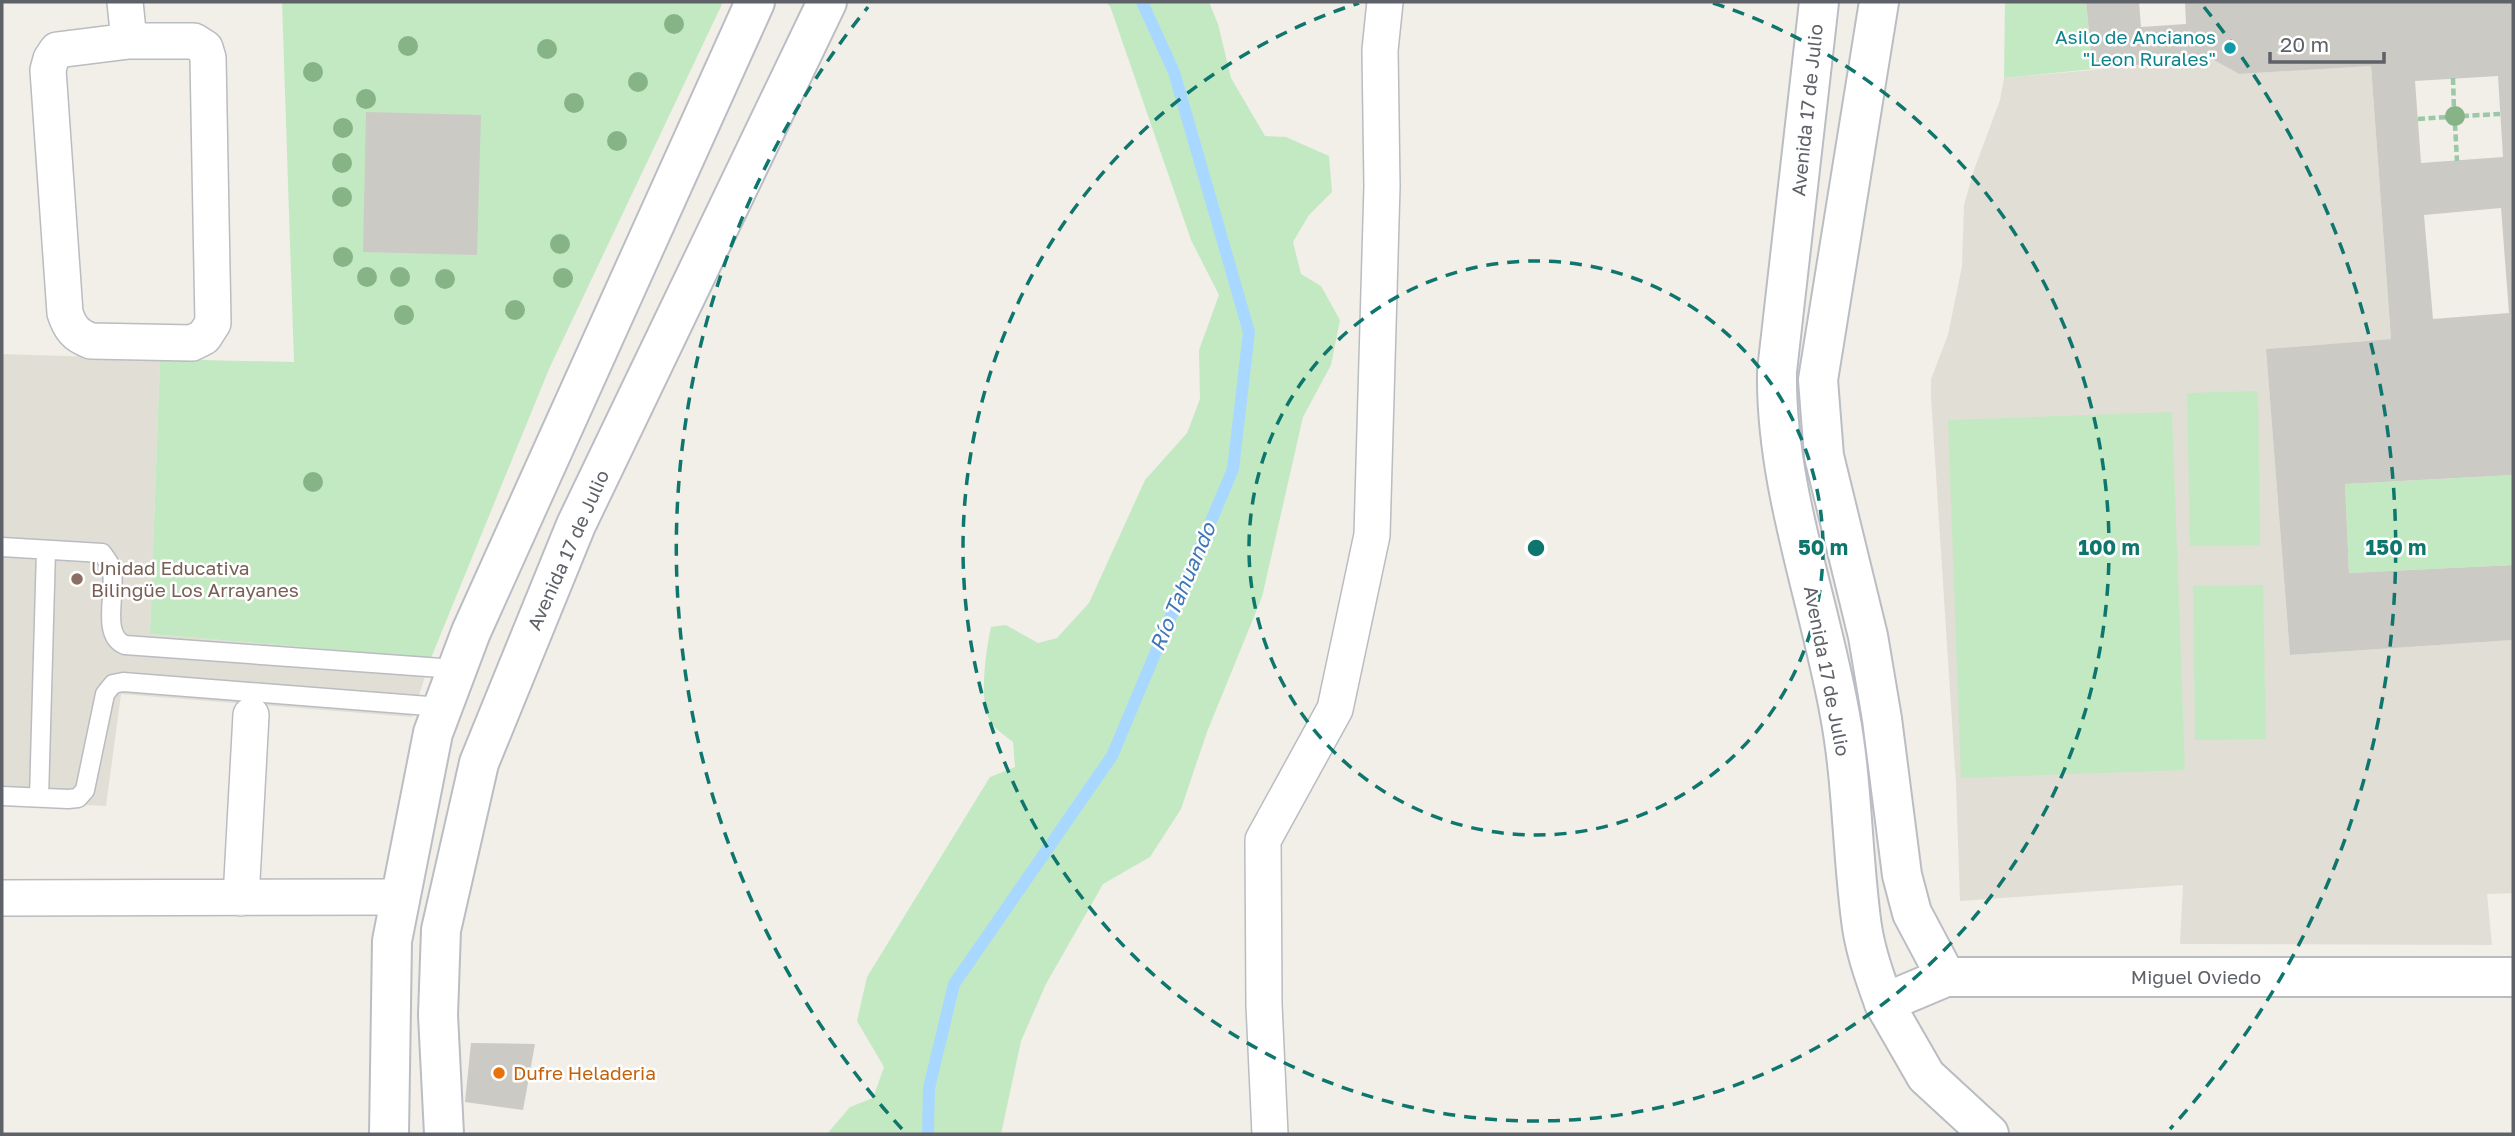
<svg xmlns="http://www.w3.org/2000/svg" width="2515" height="1136" font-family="'Golos Text',sans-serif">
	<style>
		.education { fill: #e1ded5 }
		.green { fill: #c3e9c3 }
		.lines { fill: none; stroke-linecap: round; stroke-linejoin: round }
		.stream { stroke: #a8d8ff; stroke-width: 12 }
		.building { fill: #cccac4; fill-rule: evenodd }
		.service-casing { stroke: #b9bcc1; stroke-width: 21 }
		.minor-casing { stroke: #b9bcc1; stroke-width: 38 }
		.tertiary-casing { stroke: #b9bcc1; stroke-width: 42 }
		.secondary-casing { stroke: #babdc3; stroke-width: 42 }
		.path { stroke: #9ac8a8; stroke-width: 4.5; stroke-dasharray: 7 3.5; stroke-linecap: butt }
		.service { stroke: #fff; stroke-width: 18 }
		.minor { stroke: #fff; stroke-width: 35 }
		.tertiary { stroke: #fff; stroke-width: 38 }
		.secondary { stroke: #fff; stroke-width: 38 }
		.tree { fill: #87b486 }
		.ring { fill: none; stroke: #0f766e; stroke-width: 3.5; stroke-dasharray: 12 9 }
		.culture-dot { fill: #0f9aa8; stroke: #fff; stroke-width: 2.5 }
		.education-dot { fill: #8d6e63; stroke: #fff; stroke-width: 2.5 }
		.food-dot { fill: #e8710a; stroke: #fff; stroke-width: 2.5 }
		.labels { text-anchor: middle; stroke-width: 5; stroke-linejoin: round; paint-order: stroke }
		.culture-label { font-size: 19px; fill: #0d838f; stroke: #fff; text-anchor: end }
		.street-label { font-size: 19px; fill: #5e6268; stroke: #fff }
		.education-label { font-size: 19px; fill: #785e54; stroke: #fff; text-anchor: start }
		.food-label { font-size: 19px; fill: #c56008; stroke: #fff; text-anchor: start }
		.water-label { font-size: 21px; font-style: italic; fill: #3f77b7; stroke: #fff }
		.centre { fill: #0f766e; stroke: #fff; stroke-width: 3.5 }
		.ring-label { font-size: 21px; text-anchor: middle; font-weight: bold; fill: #0f766e; stroke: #fff; stroke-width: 5; stroke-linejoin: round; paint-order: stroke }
	</style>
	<rect width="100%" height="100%" fill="#f1efe7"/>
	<path class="education" d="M2212 59 2239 74 2371 66 2391 339 2266 349 2290 655 2513 640V893L2487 894 2492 945 2180 944 2183 885 1960 901 1956 784 1931 397V379L1948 335 1962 266 1964 205 1974 170 2000 100 2004 78Z
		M2 354 160 359 150 634 431 658 412 717 121 694 106 806 2 801Z"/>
	<path class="green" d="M282 2H723L549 369 431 658 150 634 160 359 294 362Z
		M1105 2H1209L1218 24 1231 78 1265 136 1286 137 1329 156 1332 192 1309 215 1293 242 1301 274 1321 286 1340 320 1331 365 1303 417 1262 597 1207 732 1181 809 1150 857 1103 884 1046 984 1021 1041 1001 1134H827L850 1107 873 1098 884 1067 857 1021 867 977 990 777 1015 767 1013 742C1006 736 993 728 989 719 979 698 986 650 991 627L1006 625 1038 643 1057 638 1089 603 1145 480 1187 433 1200 399 1199 350 1219 295 1191 240 1110 6Z
		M2005 2H2086L2093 69 2004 78Z
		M2258 391 2260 545 2190 546 2187 393Z
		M2172 412 2185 770 1961 778 1948 420Z
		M2513 475V565L2349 573 2345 484Z
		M2263 585 2266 739 2195 740 2193 586Z"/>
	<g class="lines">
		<path class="stream" d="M928 1134 929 1088 954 984 1112 756 1233 469 1249 332 1174 72 1142 2"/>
	</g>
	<path class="building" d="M2086 2H2139L2141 27 2186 24 2185 2H2513V475L2345 484 2349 573 2513 565V640L2290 655 2266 349 2391 339 2371 66 2239 74 2212 59 2093 69ZM2498 76 2503 157 2421 163 2415 81ZM2501 208 2509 313 2433 319 2424 215Z
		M366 112 481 115 477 255 363 252Z
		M471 1043 535 1044 523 1110 465 1102Z"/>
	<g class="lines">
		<g class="service-casing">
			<path id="service" d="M2 547 102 553C107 560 111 564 112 573 116 594 101 636 125 645L455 669
				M2 796 68 799 78 798 85 790 105 694 113 684 123 682 441 707
				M39 798 46 550"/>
		</g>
		<g class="minor-casing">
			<path id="minor" d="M125 2 129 41
				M129 41H194L205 48 208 58 213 323 204 337 192 343 91 341C75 335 70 328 65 313L48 70 51 59 57 50Z
				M2 898 400 897
				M241 898 251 715
				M1270 1134 1264 1005 1263 840 1335 709 1372 535 1382 186 1380 50 1385 2"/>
		</g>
		<g class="tertiary-casing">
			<path id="tertiary" d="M1946 977H2513
				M1884 1003 1926 1076 1989 1134"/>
		</g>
		<g class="secondary-casing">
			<path id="secondary" d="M1819 2 1777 371C1775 486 1820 602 1840 715 1853 785 1852 857 1862 927 1866 953 1875 978 1884 1003L1946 977 1912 913 1902 875 1882 719 1868 636 1824 456 1818 380 1879 2
				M389 1134 392 941 433 733 471 632 755 2
				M444 1134 438 1015 441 930 479 763 576 525 827 2"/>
		</g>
		<path class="path" d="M2453 78 2454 110
			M2448 117a7 7 0 1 1 14 0a7 7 0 1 1-14 0Z
			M2462 116 2500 114
			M2418 119 2448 117
			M2455 124 2457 161"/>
		<use href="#service" class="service"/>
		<use href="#minor" class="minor"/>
		<use href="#tertiary" class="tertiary"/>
		<use href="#secondary" class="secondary"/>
	</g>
	<g class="tree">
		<circle cx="674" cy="24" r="10"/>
		<circle cx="408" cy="46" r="10"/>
		<circle cx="547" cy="49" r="10"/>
		<circle cx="313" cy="72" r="10"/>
		<circle cx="638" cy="82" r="10"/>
		<circle cx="366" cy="99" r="10"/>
		<circle cx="574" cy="103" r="10"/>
		<circle cx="2455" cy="116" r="10"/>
		<circle cx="343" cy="128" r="10"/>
		<circle cx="617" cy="141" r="10"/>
		<circle cx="342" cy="163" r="10"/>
		<circle cx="342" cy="197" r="10"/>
		<circle cx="560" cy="244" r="10"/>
		<circle cx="343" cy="257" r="10"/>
		<circle cx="367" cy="277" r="10"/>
		<circle cx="400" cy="277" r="10"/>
		<circle cx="563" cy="278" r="10"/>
		<circle cx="445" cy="279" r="10"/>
		<circle cx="515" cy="310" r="10"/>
		<circle cx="404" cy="315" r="10"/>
		<circle cx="313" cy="482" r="10"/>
	</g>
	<g class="ring">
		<circle cx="1536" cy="548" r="287"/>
		<path d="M1713 3A573 573 0 1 1 1359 3"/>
		<path d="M902 1129A860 860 0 0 1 868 7M2204 7A860 860 0 0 1 2170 1129"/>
	</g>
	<circle class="culture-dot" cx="2230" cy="48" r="7"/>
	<circle class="education-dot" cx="77" cy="579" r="7"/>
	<circle class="food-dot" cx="499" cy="1073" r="7"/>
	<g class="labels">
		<g class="culture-label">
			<text x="2216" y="44">Asilo de Ancianos<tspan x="2216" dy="22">"Leon Rurales"</tspan></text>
		</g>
		<g class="street-label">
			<text transform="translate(1807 110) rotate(-84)" y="7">Avenida 17 de Julio</text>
			<text transform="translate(568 550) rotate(-66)" y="7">Avenida 17 de Julio</text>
			<text transform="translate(1827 671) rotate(79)" y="7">Avenida 17 de Julio</text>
			<text x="2196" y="984">Miguel Oviedo</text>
		</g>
		<g class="education-label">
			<text x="91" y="575">Unidad Educativa<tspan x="91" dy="22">Bilingüe Los Arrayanes</tspan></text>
		</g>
		<g class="food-label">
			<text x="513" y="1080">Dufre Heladeria</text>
		</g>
		<g class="water-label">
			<text transform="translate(1183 587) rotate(-67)" y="7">Río Tahuando</text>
		</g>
	</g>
	<circle cx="1536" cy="548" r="10" class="centre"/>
	<g class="ring-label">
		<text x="1823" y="555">50 m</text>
		<text x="2109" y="555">100 m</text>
		<text x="2396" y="555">150 m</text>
	</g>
	<rect width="2515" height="1136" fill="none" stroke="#5e6268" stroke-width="7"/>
	<path d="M2270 52v10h114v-10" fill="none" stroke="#5e6268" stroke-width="3.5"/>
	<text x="2280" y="52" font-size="21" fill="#5e6268" stroke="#ffffff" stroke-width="5" paint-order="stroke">20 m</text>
</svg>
